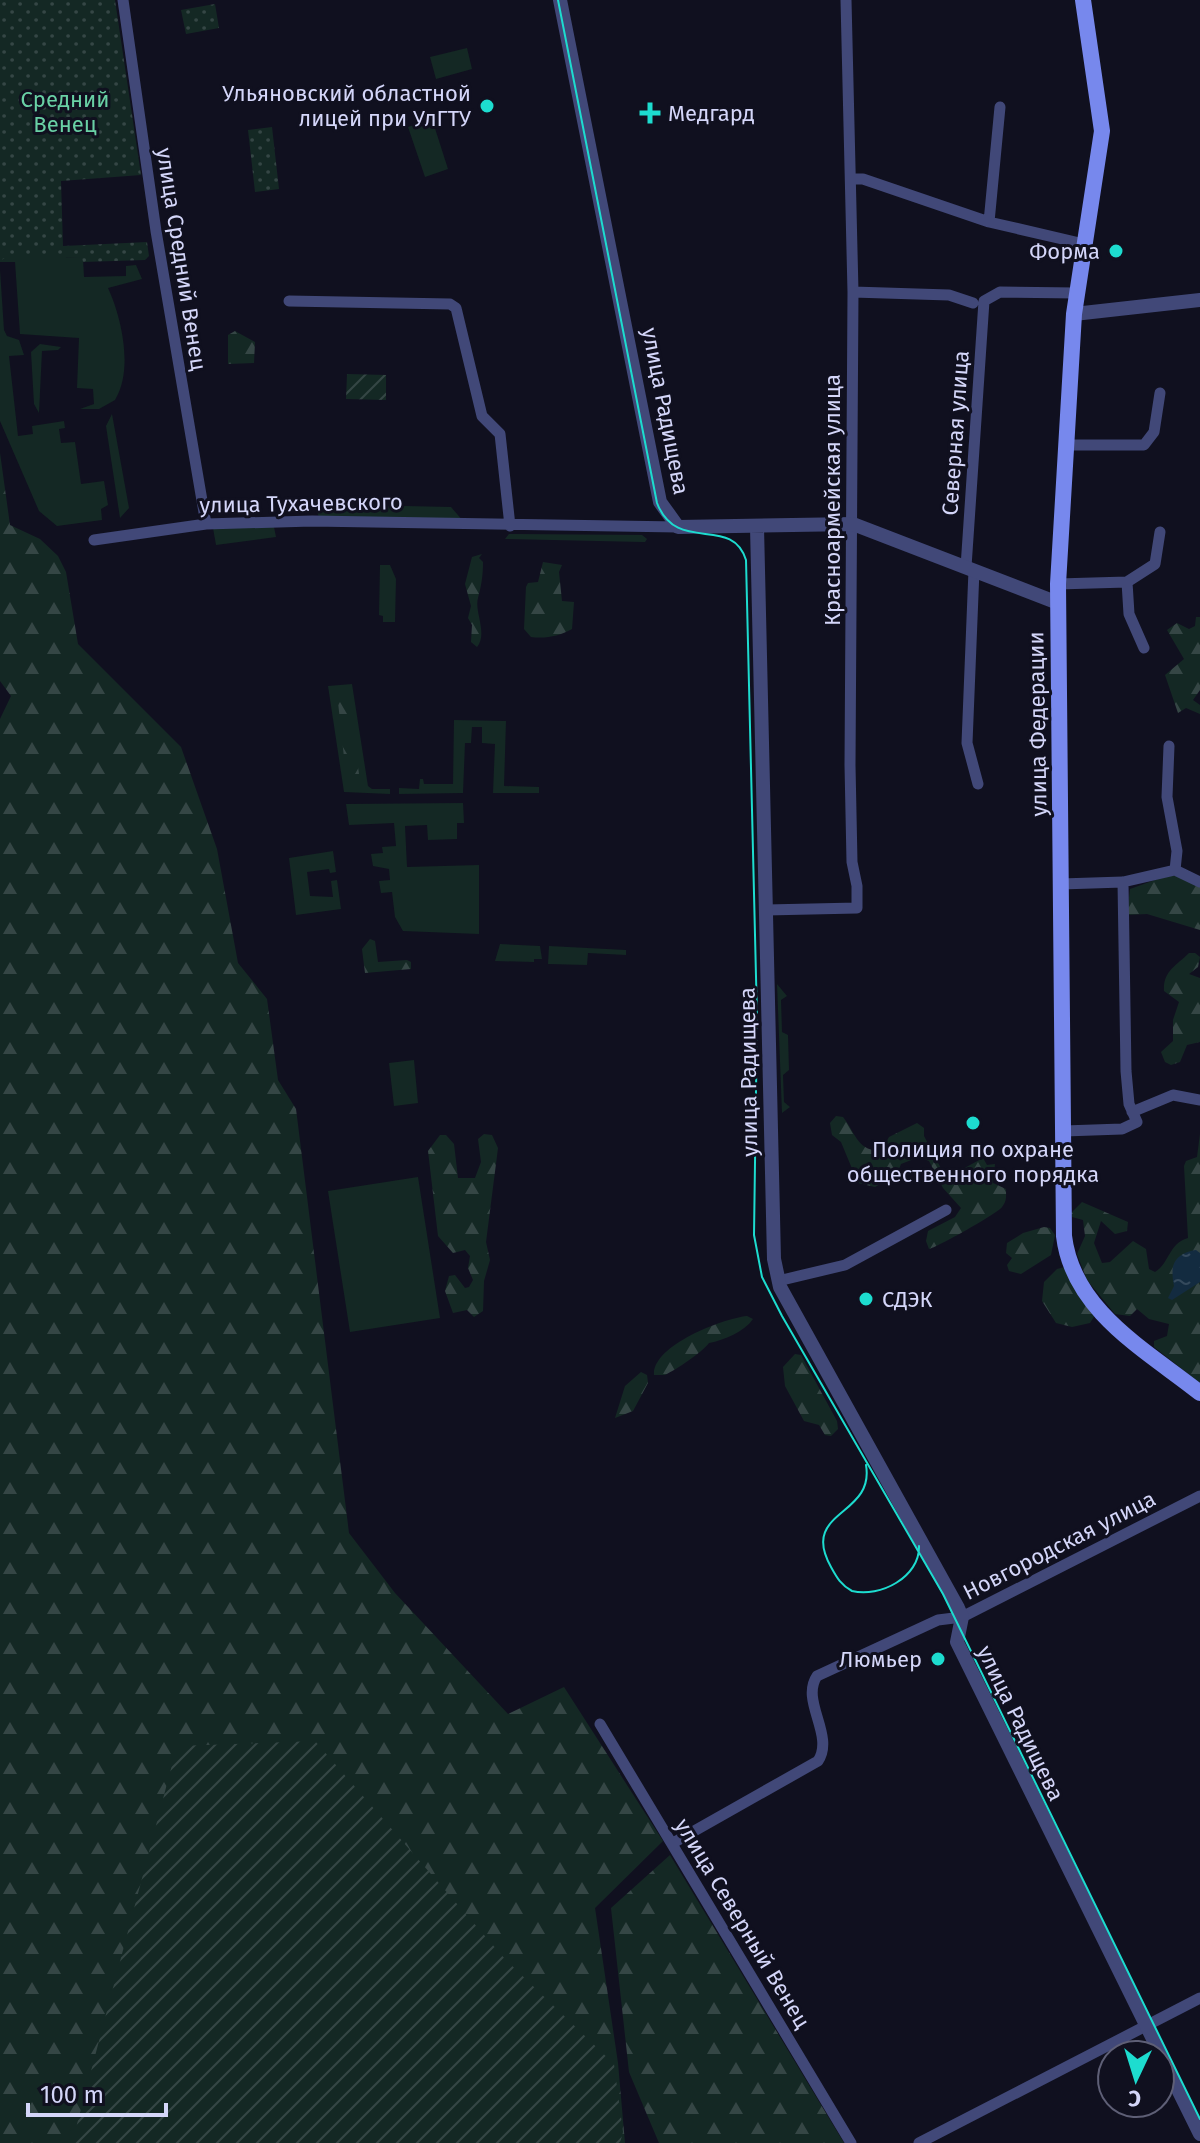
<svg xmlns="http://www.w3.org/2000/svg" width="1200" height="2143" font-family="'Fira Sans',sans-serif">
	<style>
		.grass { fill: #142824 }
		.forest { fill: url(#forest-firs) }
		.park { fill: url(#park-dots) }
		.garden { fill: url(#garden-furrows) }
		.water { fill: url(#water-ripples) }
		.lines { fill: none; stroke-linecap: round; stroke-linejoin: round }
		.minor { stroke: #414878; stroke-width: 11 }
		.tertiary { stroke: #414878; stroke-width: 14 }
		.secondary { stroke: #7788ed; stroke-width: 16 }
		.tram { stroke: #1ddccf; stroke-width: 2 }
		.poi-dot { fill: #1ddccf; stroke: #10101f; stroke-width: 3 }
		.labels { text-anchor: middle; stroke-width: 6; stroke-linejoin: round; paint-order: stroke }
		.poi-label { font-size: 22px; fill: #d4d6f9; stroke: #10101f; text-anchor: end }
		.park-label { font-size: 22px; fill: #69d0a5; stroke: #10101f }
		.street-label { font-size: 22px; fill: #d4d6f9; stroke: #10101f }
	</style>
	<defs>
		<pattern id="forest-firs" width="22" height="20" patternUnits="userSpaceOnUse" patternTransform="scale(2)"><rect width="22" height="20" fill="#142824"/><path d="M5 1l3.5 6h-7zM16 11l3.5 6h-7z" fill="#354645"/></pattern>
		<pattern id="park-dots" width="8" height="8" patternUnits="userSpaceOnUse" patternTransform="scale(2)"><rect width="8" height="8" fill="#142824"/><path d="M2 2h.1M6 6h.1" fill="none" stroke="#354645" stroke-width="1.8" stroke-linecap="round"/></pattern>
		<pattern id="garden-furrows" width="10" height="10" patternUnits="userSpaceOnUse" patternTransform="scale(2)"><rect width="10" height="10" fill="#142824"/><path d="M-1 1l2-2M0 10L10 0M9 11l2-2" fill="none" stroke="#354645"/></pattern>
		<pattern id="water-ripples" width="26" height="14" patternUnits="userSpaceOnUse" patternTransform="scale(2)"><rect width="26" height="14" fill="#132b40"/><path d="M2 4q2-2 4 0t4 0M15 11q2-2 4 0t4 0" fill="none" stroke="#34495c"/></pattern>
	</defs>
	<rect width="100%" height="100%" fill="#10101f"/>
	<path class="grass" d="M467 48 472 69 436 79 430 57Z
		M0 92 66 258H83L84 277 126 276V266L136 265 142 279 108 288C121 316 134 369 115 400L99 409H80L94 404 93 389 77 388 79 338 20 334 15 262H0Z
		M432 119 448 169 425 177 408 127Z
		M0 270 4 330 7 336 19 340 24 355 9 356 18 436 33 434 32 426 64 421 65 428 59 429 61 443 75 442 81 484 104 481 108 505 101 509 102 520 57 526 39 511 0 421Z
		M40 344 61 347 58 350 42 351 39 413 34 404 31 352Z
		M112 414 129 508 120 518 106 426Z
		M314 504 451 507 464 522 319 517Z
		M274 527 276 537 216 545 213 528Z
		M380 565H390L396 579 395 622H383V616L379 615Z
		M352 684 368 786 372 789H390V794L344 792 328 686Z
		M454 720 506 721 504 786 539 787V793H493L495 744 482 743V727H472L471 743H465L463 793 399 794V788L419 789 420 779H423L424 784H453Z
		M463 803 464 823H457V839L428 840 427 825 405 826 407 867 479 865V934L403 931 395 917 392 892 381 893 379 881 390 880 389 869 373 866 371 854 383 853 382 847 396 846 394 823 349 825 346 804Z
		M333 851 336 872 330 873 329 869 307 872 310 896 333 897 331 881 337 880 341 909 296 915 289 858Z
		M500 944 540 946 542 959H534V962L495 961Z
		M549 946 626 950V955L588 953 587 965 548 964Z
		M777 984 787 996 781 1000 782 1032 788 1035 789 1070 783 1075 784 1102 790 1107 782 1113Z
		M414 1060 418 1103 394 1106 389 1063Z
		M418 1177 440 1318 350 1332 328 1191Z"/>
	<path class="forest" d="M235 331 255 342 254 363 228 364V335Z
		M0 453 10 525 40 539 58 556 66 572 78 644 181 747 217 849 238 963 267 999 278 1080 296 1109 349 1533 395 1593 508 1714 564 1687 663 1841 595 1908 618 2063 625 2143H0V719L11 696 0 681Z
		M509 534 642 535 647 539 645 542 505 539Z
		M482 554 479 558 483 562C483 576 481 587 478 598 474 612 488 633 477 647L471 642 472 625 468 618 471 606 465 584 472 557Z
		M543 562 562 565 559 572 562 601 574 602 572 629C559 636 546 639 531 637L524 629 526 587 528 583 538 582Z
		M1196 617H1200V690L1193 700 1200 705V714L1186 708 1178 713 1165 675 1184 659 1167 630 1177 623 1189 629 1195 626Z
		M343 698 349 703 360 781 354 790 347 785 338 702Z
		M1166 876H1181L1200 886V930L1147 914 1127 915 1130 889Z
		M370 939 375 941 378 962 407 960 411 962V969L365 973 362 949Z
		M1189 953H1195L1200 957 1198 967 1189 974 1200 978V1042L1187 1045 1180 1062 1171 1065 1165 1062 1161 1052 1173 1041V1020L1179 1002 1164 991C1163 971 1176 966 1189 953Z
		M836 1116 843 1117C855 1132 858 1153 882 1150L889 1137 917 1123 924 1128V1136L946 1178 983 1158 987 1165 995 1164 993 1183 1006 1189C1006 1196 1007 1201 1002 1207 998 1213 936 1248 929 1249L926 1241 928 1231 955 1217 961 1208 943 1188 929 1161 919 1157 901 1164 897 1174 875 1187 858 1183 841 1142 832 1135 830 1123Z
		M484 1134 492 1135 498 1148 486 1242 490 1260 484 1281 483 1311 474 1317 467 1310 453 1313 445 1291 449 1276 455 1275 465 1288 469 1287 473 1280 468 1268 470 1256 465 1250 453 1253 438 1236 428 1151 440 1135H446L454 1144 458 1178H475L481 1162 478 1139Z
		M1200 1134V1383L1154 1347V1341L1167 1336 1169 1324 1149 1319 1137 1309 1130 1316 1115 1314 1087 1280 1077 1254 1085 1236 1083 1220 1072 1217 1071 1213 1082 1202 1128 1222 1127 1231 1115 1234 1101 1221 1094 1243 1102 1263 1110 1262 1133 1241 1146 1249 1149 1269 1155 1272C1170 1263 1168 1244 1188 1238L1184 1166 1186 1161 1197 1157Z
		M1044 1227 1050 1228 1055 1235 1051 1255 1021 1274 1009 1271 1007 1265 1012 1258 1006 1253 1007 1243 1023 1233Z
		M1065 1267 1095 1315 1090 1323 1072 1327 1056 1323 1042 1301 1044 1282 1057 1269Z
		M747 1316 753 1319C744 1332 724 1340 709 1343 701 1353 677 1369 665 1375H654C652 1346 721 1319 747 1316Z
		M795 1354 801 1355 837 1421 838 1429 831 1436 825 1435 819 1425 804 1421 785 1386 783 1367Z
		M641 1372 647 1375 648 1383 633 1411 615 1418 625 1386Z
		M670 1855 844 2143H659L629 2072 611 1908Z"/>
	<path class="park" d="M0 0H115L141 175 61 181 63 246 147 242 149 256 145 260 83 262 82 258 6 257 0 261Z
		M215 4 219 28 186 34 181 10Z
		M272 127 279 189 255 192 248 130Z"/>
	<path class="garden" d="M347 374 386 375V400L346 399Z
		M315 1741 505 1959 614 2064 623 2132 620 2143H72L177 1746Z"/>
	<path class="water" d="M1196 1250 1200 1253V1282L1172 1300 1168 1298 1174 1286C1170 1266 1173 1254 1196 1250Z"/>
	<g class="lines">
		<path class="minor" d="M123 0 156 231 206 524
			M852 179H863L989 222 1084 244
			M989 222 1000 107
			M853 292 949 295 973 303
			M289 301 450 304 456 308 482 416 500 434 510 526
			M1065 445H1144L1154 432 1160 393
			M94 540 206 524 312 521 678 527
			M966 567 984 301 1000 292 1076 293
			M974 570 967 743 978 784
			M1127 582 1129 614 1144 648
			M1058 584 1127 582 1155 564 1160 532
			M1169 746 1167 797 1177 851 1175 870
			M1061 884 1123 882 1175 870 1200 882
			M766 910 857 908V886L852 862 850 765 853 292 846 0
			M1132 1112 1173 1095 1200 1100
			M1064 1131 1122 1129 1137 1122 1129 1104 1126 1071 1123 882
			M778 1281 845 1265 946 1210
			M600 1724 851 2143
			M673 1843 818 1761C835 1735 800 1701 817 1676L938 1620 962 1617 1200 1496
			M919 2143 1200 1998"/>
		<path class="tertiary" d="M560 0 660 502 678 527 853 524 1058 603
			M1074 314 1200 300
			M757 527 774 1259 780 1287 958 1608 962 1617 957 1642 1200 2134"/>
		<path class="secondary" d="M1083 0 1102 131 1074 314 1058 584 1064 1236C1073 1311 1146 1350 1200 1393"/>
		<path class="tram" d="M558 0 657 503C677 555 732 514 746 560L757 1018 754 1235 762 1277 782 1316 943 1594 1200 2119
			M866 1465C875 1517 799 1510 831 1567 837 1578 841 1585 852 1591 880 1598 920 1577 919 1546"/>
	</g>
	<g class="poi-dot">
		<circle cx="487" cy="106" r="8"/>
		<path d="M646 101h8v8h8v8h-8v8h-8v-8h-8v-8h8z"/>
		<circle cx="1116" cy="251" r="8"/>
		<circle cx="973" cy="1123" r="8"/>
		<circle cx="866" cy="1299" r="8"/>
		<circle cx="938" cy="1659" r="8"/>
	</g>
	<g class="labels">
		<g class="poi-label">
			<text x="471" y="101">Ульяновский областной<tspan x="471" dy="25">лицей при УлГТУ</tspan></text>
			<text x="668" y="121" text-anchor="start">Медгард</text>
			<text x="1100" y="259">Форма</text>
			<text x="973" y="1157" text-anchor="middle">Полиция по охране<tspan x="973" dy="25">общественного порядка</tspan></text>
			<text x="882" y="1307" text-anchor="start">СДЭК</text>
			<text x="922" y="1667">Люмьер</text>
		</g>
		<g class="park-label">
			<text x="65" y="107">Средний<tspan x="65" dy="25">Венец</tspan></text>
		</g>
		<g class="street-label">
			<text transform="translate(182 259) rotate(81)" y="8">улица Средний Венец</text>
			<text transform="translate(666 411) rotate(79)" y="8">улица Радищева</text>
			<text transform="translate(955 433) rotate(-86)" y="8">Северная улица</text>
			<text transform="translate(832 500) rotate(-90)" y="8">Красноармейская улица</text>
			<text transform="translate(301 503) rotate(-1)" y="8">улица Тухачевского</text>
			<text transform="translate(1037 724) rotate(-91)" y="8">улица Федерации</text>
			<text transform="translate(748 1072) rotate(-91)" y="8">улица Радищева</text>
			<text transform="translate(1059 1545) rotate(-27)" y="8">Новгородская улица</text>
			<text transform="translate(1021 1723) rotate(64)" y="8">улица Радищева</text>
			<text transform="translate(743 1923) rotate(59)" y="8">улица Северный Венец</text>
		</g>
	</g>
	<g transform="translate(1136 2079) rotate(184)"><circle r="38" fill="#10101f" stroke="#5e5f76" stroke-width="2"/>
	<path d="M0-6L14 30L0 20L-14 30Z" fill="#1ddccf"/>
	<text y="-12" font-size="22" font-weight="bold" text-anchor="middle" fill="#d4d6f9">С</text>
	</g>
	<path d="M28 2103v12h138v-12" fill="none" stroke="#d4d6f9" stroke-width="4"/>
	<text x="40" y="2103" font-size="24" fill="#d4d6f9" stroke="#10101f" stroke-width="6" paint-order="stroke">100 m</text>
</svg>
